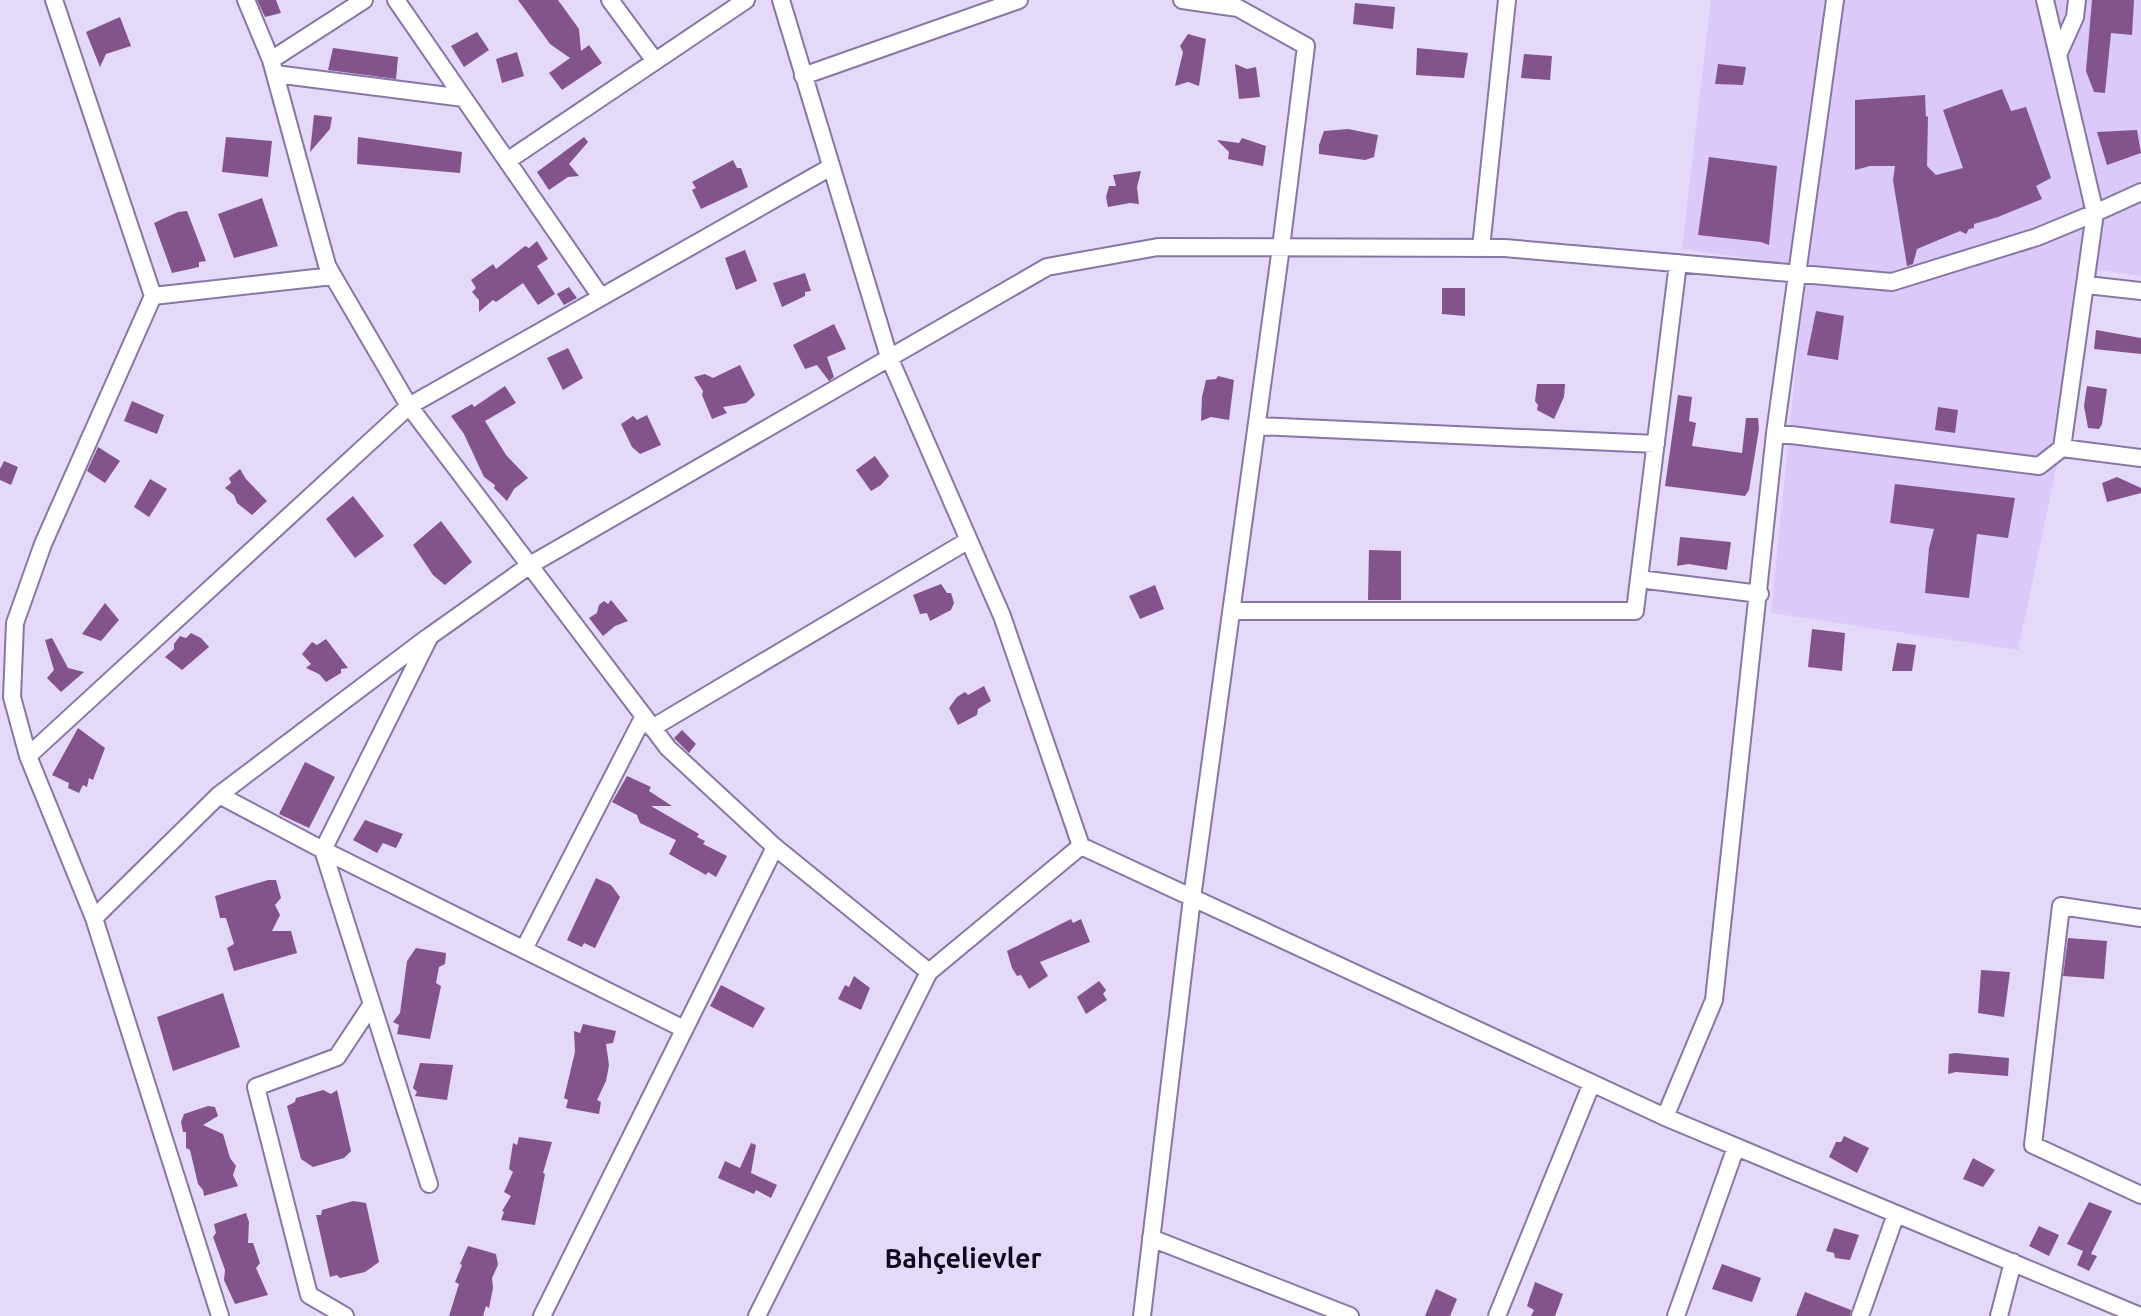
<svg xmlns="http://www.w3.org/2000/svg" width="2141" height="1316" font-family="Ubuntu,sans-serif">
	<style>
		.built { fill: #dac9f9 }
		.building { fill: #83538b }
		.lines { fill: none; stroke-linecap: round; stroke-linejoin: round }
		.minor-casing { stroke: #8876a6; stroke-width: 20 }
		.minor { stroke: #fff; stroke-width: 16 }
		.labels { text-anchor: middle; stroke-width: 5; stroke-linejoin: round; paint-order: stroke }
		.district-label { font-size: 27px; font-weight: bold; fill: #120a1c; stroke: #e4d9f9 }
	</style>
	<rect width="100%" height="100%" fill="#e4d9f9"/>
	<path class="built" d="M1711 0H2141V276L2098 270 2018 650 1771 613 1806 266 1682 249Z"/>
	<path class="building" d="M257 0H276L281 13 265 17Z
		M518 0H558L579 29 581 51 589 45 602 63 562 90 549 73 570 58 550 44Z
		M2092 0H2134L2132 35 2111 33 2105 93 2094 92 2086 71Z
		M1355 3 1395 7 1393 29 1353 24Z
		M120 17 131 46 106 54 100 67 86 32Z
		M477 32 489 50 464 67 451 46Z
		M1188 34 1206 39 1199 86 1188 82 1175 86 1183 52 1180 46Z
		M333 48 398 57 396 79 328 70Z
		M1417 48 1468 53 1464 78 1416 75Z
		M517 52 524 76 502 83 496 59Z
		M1524 54 1552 56 1550 80 1521 78Z
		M1235 64 1247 69 1256 67 1260 97 1239 99Z
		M1718 64 1746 67 1743 85 1715 84Z
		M2002 89 2011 111 2026 107 2051 178 2036 186 2042 199 1998 217 1974 224V228L1969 229 1966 234 1960 231 1917 249 1913 264 1907 266 1893 180 1895 166H1870L1855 170V100L1925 95 1926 117 1928 116 1927 166 1936 175 1963 168 1943 110Z
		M314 115 332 117 330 129 310 152Z
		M1348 129 1378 135 1374 157 1365 160 1319 154V145L1324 131Z
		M2137 130 2141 153 2107 165 2097 132Z
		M226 137 272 141 268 177 222 172Z
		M358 137 462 152 460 173 357 164Z
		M584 137 588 142 569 164 579 176 568 177 549 190 537 172Z
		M1242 138 1266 146 1263 166 1228 159 1229 152 1217 140 1239 143Z
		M1709 157 1777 166 1769 245 1761 242 1698 235Z
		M733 160 737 168H741L748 187 701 209 692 190 696 188 692 182Z
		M1141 171 1137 187 1139 204 1130 203 1108 207 1106 197 1109 186H1116L1113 175Z
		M262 198 278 246 234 258 218 214Z
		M187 211 206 261 199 262V267L172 273 154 223 178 212Z
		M537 241 548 259 537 266 555 294 538 305 523 283 496 302 493 300 479 312V300L472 292 476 288 471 280 493 264 496 269 525 246 529 248Z
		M745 250 757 281 736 290 725 258Z
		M805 273 811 291 805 292V296L782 307 773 283Z
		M569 287 577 298 564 305 557 294Z
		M1442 288H1465V316L1442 314Z
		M1816 311 1844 316 1838 360 1807 355Z
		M834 324 846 349 827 357 834 377 829 381 817 365 805 369 793 345Z
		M2096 330 2141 338V354L2094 349Z
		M568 348 583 378 563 390 547 358Z
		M740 365 755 395 746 403 723 407 727 413 712 419 702 395 703 391 694 377 705 374 713 378Z
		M1218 376 1234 380 1229 420 1211 417 1201 421 1202 397 1206 380 1216 379Z
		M1537 384H1565L1564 397 1554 419 1537 410 1538 405 1535 401Z
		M505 386 516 403 485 421 506 455 528 478 514 489 507 501 494 488 495 485 484 477 464 434 451 416 472 404 474 407Z
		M2087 386 2107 389 2102 424 2099 429 2088 428 2084 406Z
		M1678 395 1692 397 1689 421 1696 423 1692 446 1742 453 1746 418H1758L1759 429 1749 490 1745 496 1665 486Z
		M132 401 164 415 157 434 124 421Z
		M1938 407 1958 410 1955 433 1935 430Z
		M647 415 661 445 640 454 632 447 621 424 633 416 637 420Z
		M98 447 120 461 105 483 87 471Z
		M875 456 889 476 881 485 871 491 856 470Z
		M4 461 18 467 11 485 0 480V469Z
		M240 469 246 479 267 501 252 515 237 503 234 495 225 488 231 483 229 478Z
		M2117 477 2141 488V493L2107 502 2102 483Z
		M150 479 167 489 149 517 134 507Z
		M1895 484 2015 498 2008 538 1977 534 1969 598 1925 593 1929 548 1934 529 1890 523Z
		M353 496 384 536 355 558 326 519Z
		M441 521 472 562 445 585 433 575 413 545Z
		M1680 537 1731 542 1727 570 1688 564 1677 566Z
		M1369 550 1401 551V600H1368Z
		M941 584 947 593H951L954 603 951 610 930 621 927 613 920 614 913 595Z
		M1155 585 1164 609 1140 619 1129 596Z
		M611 600 628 621 615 626 603 636 589 618 597 613 599 605 604 601 608 604Z
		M105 603 119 620 101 641 82 634Z
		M1812 629 1845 633 1842 671 1808 667Z
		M191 633 201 638 209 647 182 670 165 657 174 649V644L180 636 186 638Z
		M52 638 68 668 84 672 61 692 47 678 54 670 45 640Z
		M326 639 348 668 341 669V673L326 682 319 674 306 668 311 664 302 654 312 642 317 645Z
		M1897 643 1916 645 1912 671H1892Z
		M984 686 991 701 978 709 977 715 958 725 949 708 957 697 965 692 968 695Z
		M78 728 105 748 93 780 89 778 87 787 83 785 79 793 68 788 69 783 52 775Z
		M682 730 696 744 689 753 674 738Z
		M305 762 335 777 309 828 279 814Z
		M627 776 651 787 649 791 672 806H651L699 834 697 837 705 841 703 844 727 856 716 877 708 872 706 875 669 854 676 840 640 823 637 815 612 802Z
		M365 820 403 834 396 848 383 843 377 853 353 840Z
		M596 878 611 885 620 897 595 948 584 943 582 947 567 940Z
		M268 880H276L281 898 275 905 280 915 272 931H291L297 953 234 971 227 948 234 944 226 918H220L215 896Z
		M1071 919 1073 923 1081 919 1090 942 1040 962 1048 976 1029 989 1021 975 1017 976 1012 968 1007 951Z
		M2068 938 2107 941 2104 979 2063 976Z
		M416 948 446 953 445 964 439 967 436 983 441 986 430 1039 397 1034 399 1025 393 1022 400 1013 407 961Z
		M1981 970 2010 972 2004 1017 1978 1013Z
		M854 976 870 988 861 1010 838 999 845 985 849 987Z
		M1099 981 1106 990 1103 994 1107 1000 1086 1014 1077 997Z
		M721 985 765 1008 753 1028 710 1006Z
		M223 993 240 1047 173 1071 157 1017Z
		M583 1024 616 1031 613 1043 606 1044 609 1065 606 1081 597 1100 601 1102 599 1114 566 1108 568 1100 564 1098 575 1052 574 1031 580 1033Z
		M1955 1053 2009 1058 2008 1076 1956 1072 1948 1074 1949 1054Z
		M420 1063 453 1065 447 1100 415 1096 417 1092 413 1088Z
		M323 1090 331 1094 337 1090 351 1151 344 1158 313 1167 301 1159 287 1106 295 1102 296 1098Z
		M208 1106 215 1107 218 1116 203 1125 223 1134 230 1158 236 1166 233 1175 238 1186 204 1196 203 1190 198 1184 190 1150 186 1148V1132H183L181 1122 184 1114Z
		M1844 1136 1869 1148 1857 1173 1829 1157 1836 1142H1841Z
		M519 1137 552 1142 543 1173 545 1174 535 1225 501 1220 504 1212 502 1211 511 1196 504 1192 513 1172 509 1169 513 1143 517 1145Z
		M751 1143 756 1145 751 1173 777 1185 771 1198 756 1190 754 1194 718 1178 725 1161 740 1168Z
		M1973 1158 1995 1170 1983 1187 1963 1179Z
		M353 1201 366 1203 379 1262 365 1272 340 1278 337 1275 330 1277 316 1215H321L322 1210Z
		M2089 1202 2112 1211 2091 1254 2097 1256 2089 1271 2077 1265 2083 1251 2067 1244Z
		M246 1213 249 1222 248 1243H253L260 1263 256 1268 268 1295 235 1304 224 1280 225 1270 213 1237 216 1233 214 1224Z
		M2039 1226 2059 1235 2049 1256 2029 1246Z
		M1834 1228 1859 1235 1850 1260 1835 1258 1834 1253 1826 1251Z
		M468 1246 496 1254 498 1265 492 1278 493 1288 489 1308 486 1306 483 1316H449L459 1284 455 1282 462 1265 460 1264Z
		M1722 1264 1761 1278 1752 1302 1712 1289Z
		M1535 1282 1563 1294 1555 1316H1531L1534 1310 1527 1306Z
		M1436 1289 1457 1299 1450 1316H1425Z
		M1805 1292 1851 1310 1850 1316H1796Z"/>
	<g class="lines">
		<g class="minor-casing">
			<path id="minor" d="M54 0 153 296 43 544 15 623 12 697 28 756 94 918
				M246 0 271 60
				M364 0 271 60 327 265 333 276 409 406 668 748 775 847 929 972
				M396 0 601 297
				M610 0 655 61
				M781 0 889 357 1002 616 1081 846 1665 1117 2140 1316
				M2045 0 2095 213 2141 192
				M2058 55 2075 17 2077 0
				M275 74 464 98
				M803 76 1019 0
				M507 161 746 0
				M1481 248 1507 0
				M2087 285 2141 291
				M153 296 333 276
				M1257 426 1656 444
				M1775 433 2039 466 2062 448 2141 458
				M1639 579 1760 594
				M1232 611H1635L1678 263
				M652 728 969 540
				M28 756 409 406 831 167
				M219 795 323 850 684 1029
				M2141 918 2061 906 2033 1145 2141 1195
				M524 949 644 716
				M1665 1117 1714 1000 1775 433 1835 0
				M429 1184 323 850 430 636 530 565 1047 267 1158 247 1505 248 1892 282 2037 237 2095 213 2062 448
				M1151 1238 1350 1316
				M220 1316 94 918 219 795 427 638
				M345 1316 309 1295 256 1087 337 1057 372 1004
				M542 1316 775 847
				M757 1316 929 972 1081 846
				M1142 1316 1192 898 1281 247 1306 46 1238 8 1182 0
				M1497 1316 1592 1083
				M1676 1316 1736 1147
				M1860 1316 1896 1214
				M1999 1316 2013 1262"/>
		</g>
		<use href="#minor" class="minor"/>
	</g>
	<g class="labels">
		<g class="district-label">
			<text x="963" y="1268">Bahçelievler</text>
		</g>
	</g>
</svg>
